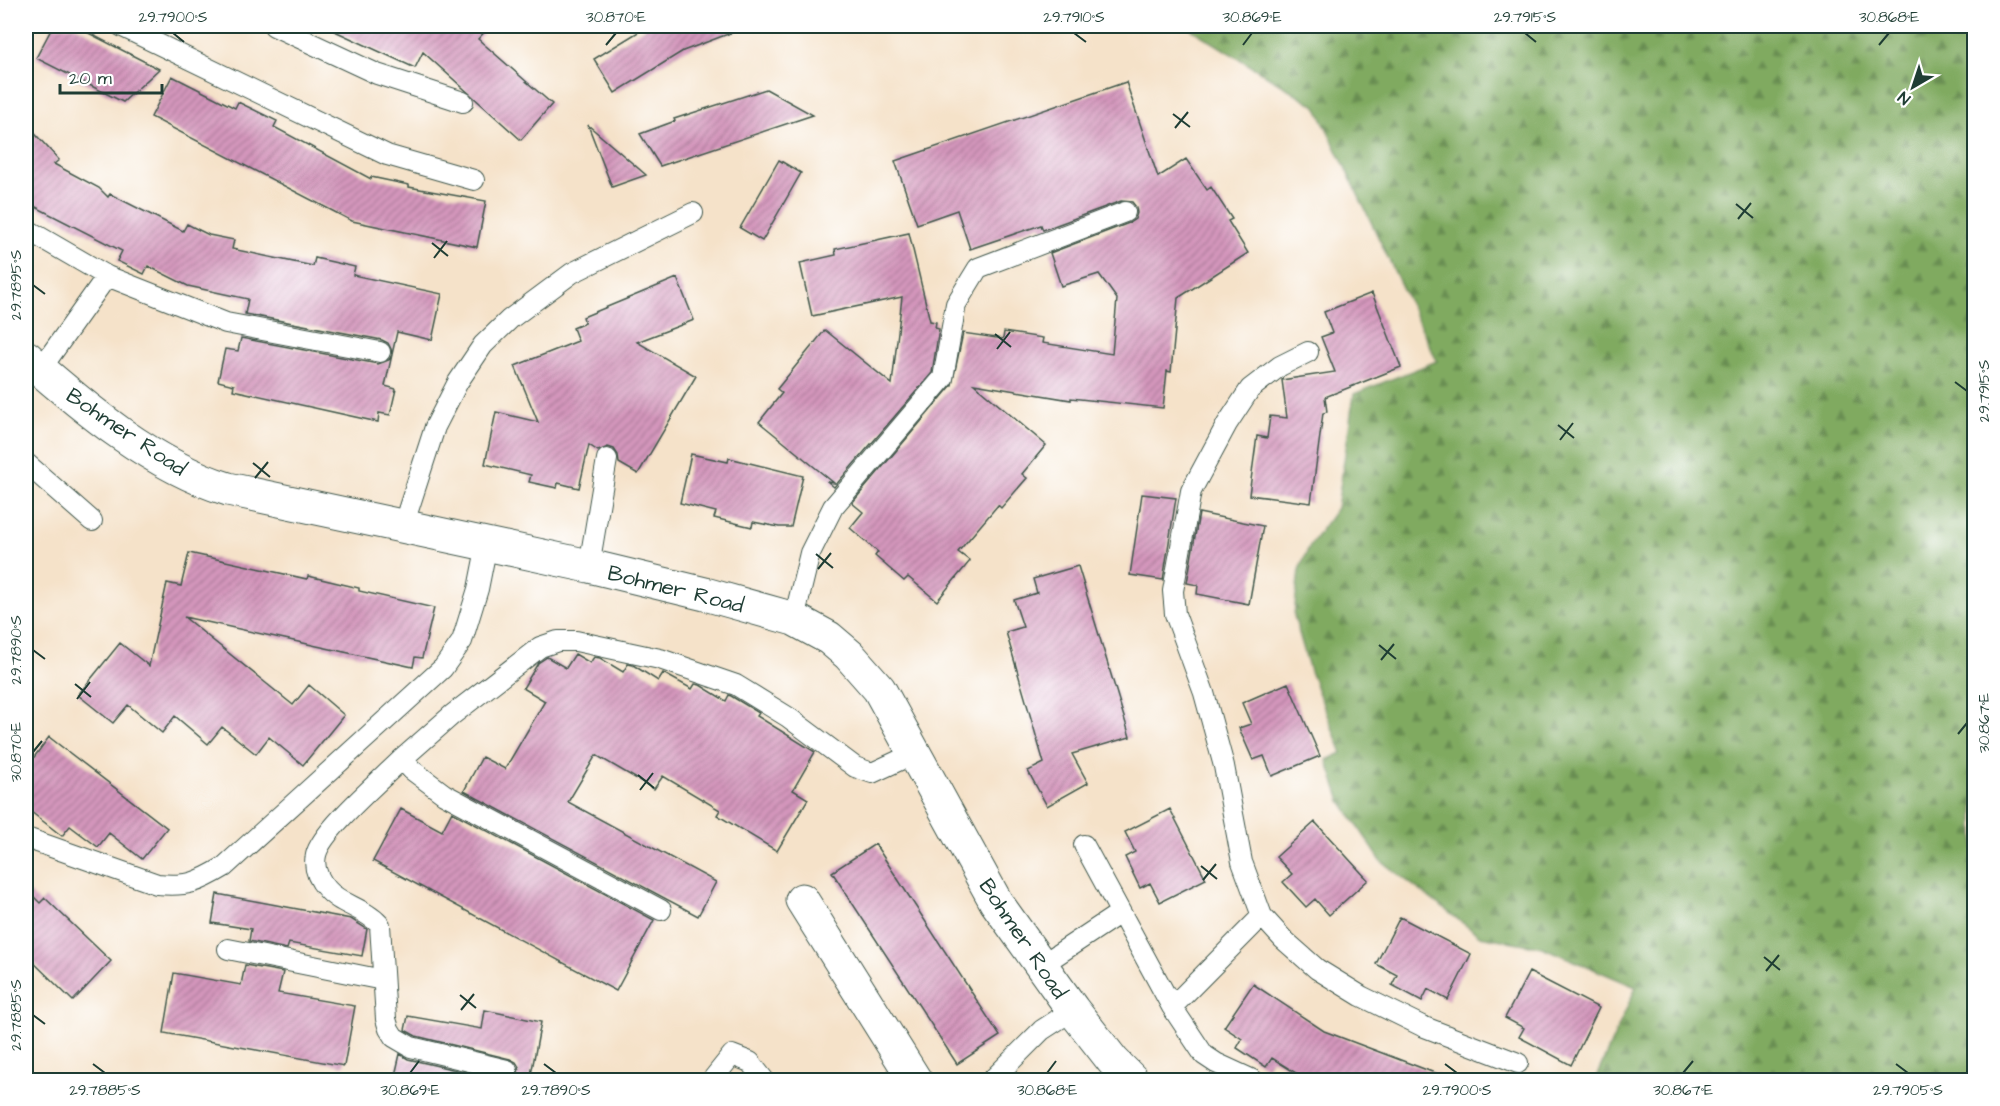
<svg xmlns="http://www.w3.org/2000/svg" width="2000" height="1106" font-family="'Architects Daughter',sans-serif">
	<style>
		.forest { fill: url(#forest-firs); stroke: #50744a; stroke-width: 1.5 }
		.building { fill: url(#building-hatch) }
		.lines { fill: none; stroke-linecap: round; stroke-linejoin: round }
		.lane-casing { stroke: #3f564a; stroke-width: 22 }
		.street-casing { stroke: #3f564a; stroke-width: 35 }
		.lane { stroke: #fff; stroke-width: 20 }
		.street { stroke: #fff; stroke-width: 33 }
		.ticks { fill: none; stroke: #1f3d34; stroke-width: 2 }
		.labels { text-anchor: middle; stroke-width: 4.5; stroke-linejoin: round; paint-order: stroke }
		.street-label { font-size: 22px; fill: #1f3d34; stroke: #fff }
		.neatline { fill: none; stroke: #1f3d34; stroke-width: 2 }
		.ticks-label { font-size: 15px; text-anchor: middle; fill: #1f3d34 }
	</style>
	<defs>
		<pattern id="forest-firs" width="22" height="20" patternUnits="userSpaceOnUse" patternTransform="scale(1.5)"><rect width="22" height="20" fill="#80aa61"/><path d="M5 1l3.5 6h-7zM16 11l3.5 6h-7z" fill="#688c51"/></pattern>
		<pattern id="building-hatch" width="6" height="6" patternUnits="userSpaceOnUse" patternTransform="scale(1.5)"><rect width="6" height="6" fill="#d496bc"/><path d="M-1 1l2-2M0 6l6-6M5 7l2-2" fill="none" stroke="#ab7c9a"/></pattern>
	</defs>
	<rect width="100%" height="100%" fill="#fff"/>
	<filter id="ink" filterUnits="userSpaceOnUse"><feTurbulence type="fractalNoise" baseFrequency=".0167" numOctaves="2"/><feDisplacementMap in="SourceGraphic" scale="12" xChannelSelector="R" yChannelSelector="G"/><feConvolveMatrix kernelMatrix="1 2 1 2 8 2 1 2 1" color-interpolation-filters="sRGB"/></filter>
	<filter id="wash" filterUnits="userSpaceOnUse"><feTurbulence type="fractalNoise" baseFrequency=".008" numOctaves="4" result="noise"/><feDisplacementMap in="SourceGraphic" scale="24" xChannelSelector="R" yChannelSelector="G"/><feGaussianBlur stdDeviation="1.35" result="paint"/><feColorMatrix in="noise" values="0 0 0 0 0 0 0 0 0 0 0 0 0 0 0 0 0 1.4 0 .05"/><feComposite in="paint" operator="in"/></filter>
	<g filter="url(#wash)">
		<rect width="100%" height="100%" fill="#f5e2c9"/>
		<path class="forest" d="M1186 26H1974V1080H1595L1636 987 1542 947 1480 936 1381 861 1341 801 1327 760 1342 753 1310 671 1294 616 1299 570 1309 547 1337 508 1354 394 1437 361 1316 106Z"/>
		<g id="blocks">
			<path class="building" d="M53 26H75L159 69 123 102 36 58Z
				M324 26H490L478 39 552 104 521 140 423 52 415 68Z
				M648 26H744V28L683 51 615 93 594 59Z
				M172 76 235 108 238 102 277 121 274 127 371 179V177L409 185V187L486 201 477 247 352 221 151 117Z
				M1126 82 1158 177 1186 159 1207 190 1211 187 1232 219 1228 221 1248 253 1178 298 1171 372 1167 371 1163 408 1071 398V400L974 384 1046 445 1022 474 1027 478 1001 508 998 505 958 552 970 561 937 601 908 577 904 581 875 556 878 552 850 528 863 512 852 503 952 385 963 333 1003 339 1004 332 1043 338 1042 343 1112 354 1117 299 1099 274 1061 286 1050 253 1129 223 1135 219 1137 213 1136 207 1132 202 1121 201 1043 230 1041 225 970 249 957 210 917 224 895 161Z
				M766 89 813 115 660 166 640 134 675 121 674 119Z
				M26 124 59 160 54 164 99 188 108 197 110 194 183 231 187 224 209 235 234 240 232 249 313 266 315 258 355 267 353 275 442 294 432 340 397 332 385 386 396 389 390 415 379 413 378 422 233 390 234 385 218 381 225 349 238 351 241 338 378 364 389 360 392 355 391 349 388 343 382 340 245 314 248 299 188 286 148 266 144 274 117 261 122 251 26 202Z
				M588 125 646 175 612 187Z
				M779 160 801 173 762 241 740 228Z
				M909 233 930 321 936 322 935 328 939 329 932 373 834 487 828 482 834 483 759 422 782 393 777 389 825 330 892 384 902 297 812 316 800 263 836 255 835 249Z
				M677 278 694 320 637 342 696 376 638 474 619 463 618 455 614 449 608 447 598 451 589 445 579 488 558 483 557 488 529 482 531 475 485 464 496 412 538 422 515 366 578 341 573 328 585 323 583 317Z
				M1372 293 1401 367 1325 397 1327 412 1323 413 1311 503 1249 495 1257 436 1267 438 1270 416 1287 418 1282 380 1335 372 1321 337 1332 333 1324 312Z
				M691 454 728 462 729 458 803 476 791 527H779L753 522 752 527 714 518 716 512 680 503Z
				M1142 494 1176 498 1163 580 1130 575Z
				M1199 513 1263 526 1249 604 1197 594 1198 585 1187 583Z
				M189 553 307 579 308 576 359 588V591L434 608 422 658 415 657 413 667 184 617 293 705 309 685 344 715 303 765 269 737 256 754 222 727 208 744 175 716 162 733 128 705 113 723 78 695 120 643 149 666 167 583 181 586Z
				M1078 566 1130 737 1072 754 1088 783 1047 806 1028 771 1044 763 1006 632 1023 627 1014 600 1037 593 1033 579Z
				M575 654 590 663 594 657 600 658 623 672 628 664 633 665 658 681 663 673 692 689 695 684 700 685 726 701 729 695 731 696 759 713 757 716 815 752 793 790 808 799 777 851 717 815 720 810 663 776 654 789 596 755 568 802 716 882 698 916 464 791 482 757 505 769 545 701 523 688 538 663 547 657 566 668Z
				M1288 683 1320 756 1272 776 1264 756 1253 760 1239 728 1251 724 1242 703Z
				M49 737 167 828 142 859 109 833 98 847 70 826 62 836 26 808V768Z
				M401 809 442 831 452 812 654 920 616 991 373 861Z
				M1170 809 1206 879 1160 902 1150 883 1140 888 1125 857 1135 852 1125 832Z
				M1315 822 1368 880 1329 915 1315 899 1306 907 1283 882 1292 874 1276 857Z
				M875 844 1000 1036 957 1064 832 872Z
				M26 889 40 903 45 898 111 961 73 1001 26 955Z
				M217 894 351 919 367 929 362 956 289 943 287 949 249 941 251 929 212 923Z
				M1400 917 1471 954 1448 1000 1428 989 1422 1001 1392 985 1397 975 1376 964Z
				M245 965 283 972 278 993 355 1006 344 1066 164 1033 174 973 241 985Z
				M1529 972 1599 1008 1571 1065 1519 1037 1524 1028 1505 1018Z
				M1253 984 1324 1031 1448 1078 1447 1080H1307L1272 1058 1266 1067 1237 1048 1242 1039 1224 1027Z
				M485 1010 541 1022 530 1080H512L518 1073 519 1067 516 1062 510 1059 416 1036 405 1030 408 1016 482 1029Z
				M400 1054 408 1059 499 1080H394Z"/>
		</g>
	</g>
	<g filter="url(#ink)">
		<use href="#blocks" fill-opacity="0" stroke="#3f564a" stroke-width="1.5"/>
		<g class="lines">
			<g class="lane-casing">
				<path id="lane" d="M121 26 387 155 474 180
					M274 26 377 74 463 102
					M26 229 107 276 40 370
					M107 276 226 323 380 352
					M1308 352 1280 366 1250 389 1227 424 1191 491 1173 591 1175 614 1204 693 1224 766 1242 862 1262 916 1283 939 1317 969 1361 996 1422 1026 1518 1063
					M26 463 92 521
					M403 526 435 427 458 382 483 345 510 319 572 273 693 213
					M589 566 607 459
					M794 619 810 553 833 507 943 378 956 304 978 268 1125 212
					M402 759C382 779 321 831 316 855 313 868 319 880 327 889 339 904 365 908 380 925L386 1019 389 1029 394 1037 411 1047 507 1070
					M29 839 157 884C188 887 199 882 224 867L443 668 462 641 478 589 487 544
					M1084 845 1172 1007 1204 1055 1216 1063 1253 1080
					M661 910 444 794 412 770 402 759 452 715 540 647 558 641H576L660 659 736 685 788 717 855 767 872 773 913 754
					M228 949 383 980
					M1040 966 1120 913
					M1172 1007 1262 916
					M712 1080 732 1055 750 1062 764 1080
					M992 1080 1042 1030 1073 1010"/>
			</g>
			<g class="street-casing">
				<path id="street" d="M26 357C84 408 153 466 228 489L589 566 705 594 794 619 829 638 849 655 879 689 996 902 1073 1010 1113 1061 1132 1080
					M802 900 915 1080"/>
			</g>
			<use href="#lane" class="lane"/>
			<use href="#street" class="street"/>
		</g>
	</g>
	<path class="ticks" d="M173 33 184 42M1074 33 1086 42M1525 33 1536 42M606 45 616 33M1243 45 1252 33M1879 45 1889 33M1173 114 1190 127M1175 128 1188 112M1736 204 1753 218M1738 219 1751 203M432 243 448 256M434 258 447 241M33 285 45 294M995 334 1011 347M997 349 1010 332M1955 382 1967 391M1558 425 1574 438M1560 440 1573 423M253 463 270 477M255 478 268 462M816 554 833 568M818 569 831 553M1379 645 1396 659M33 650 45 659M1381 660 1394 644M75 684 91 697M77 699 90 682M1958 734 1967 723M33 752 42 741M638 775 654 788M640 790 653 773M1201 866 1217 879M1203 880 1216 864M1764 957 1780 970M1766 971 1779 955M460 995 476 1008M461 1010 474 994M33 1015 45 1024M93 1064 105 1073M544 1064 556 1073M1445 1064 1457 1073M1896 1064 1908 1073M410 1073 419 1061M1047 1073 1056 1061M1683 1073 1693 1061"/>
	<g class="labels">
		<g class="street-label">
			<text transform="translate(127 431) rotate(34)" y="8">Bohmer Road</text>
			<text transform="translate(676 588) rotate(14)" y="8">Bohmer Road</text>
			<text transform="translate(1024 938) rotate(56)" y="8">Bohmer Road</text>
		</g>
	</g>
	<rect width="2000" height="1106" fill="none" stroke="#fff" stroke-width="66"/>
	<g transform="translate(1913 87) rotate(219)" stroke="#ffffff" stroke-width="4.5" paint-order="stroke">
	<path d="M0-4.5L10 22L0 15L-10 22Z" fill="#1f3d34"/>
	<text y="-9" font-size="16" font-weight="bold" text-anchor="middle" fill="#1f3d34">N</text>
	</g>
	<path d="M60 84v9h102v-9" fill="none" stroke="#1f3d34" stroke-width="3"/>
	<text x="69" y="84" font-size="18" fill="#1f3d34" stroke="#ffffff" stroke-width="4.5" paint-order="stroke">20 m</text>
	<rect x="33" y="33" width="1934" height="1040" class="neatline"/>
	<g class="ticks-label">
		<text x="173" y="22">29.7900°S</text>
		<text x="616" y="22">30.870°E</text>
		<text x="1074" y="22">29.7910°S</text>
		<text x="1252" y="22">30.869°E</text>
		<text x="1525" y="22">29.7915°S</text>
		<text x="1889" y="22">30.868°E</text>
		<text transform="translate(16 285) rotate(-90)" y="5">29.7895°S</text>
		<text transform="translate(1984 391) rotate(-90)" y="5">29.7915°S</text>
		<text transform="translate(16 650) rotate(-90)" y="5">29.7890°S</text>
		<text transform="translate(1984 723) rotate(-90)" y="5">30.867°E</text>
		<text transform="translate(16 752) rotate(-90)" y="5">30.870°E</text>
		<text transform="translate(16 1015) rotate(-90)" y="5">29.7885°S</text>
		<text x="105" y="1095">29.7885°S</text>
		<text x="410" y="1095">30.869°E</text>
		<text x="556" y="1095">29.7890°S</text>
		<text x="1047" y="1095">30.868°E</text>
		<text x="1457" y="1095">29.7900°S</text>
		<text x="1683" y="1095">30.867°E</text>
		<text x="1908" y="1095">29.7905°S</text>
	</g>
</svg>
